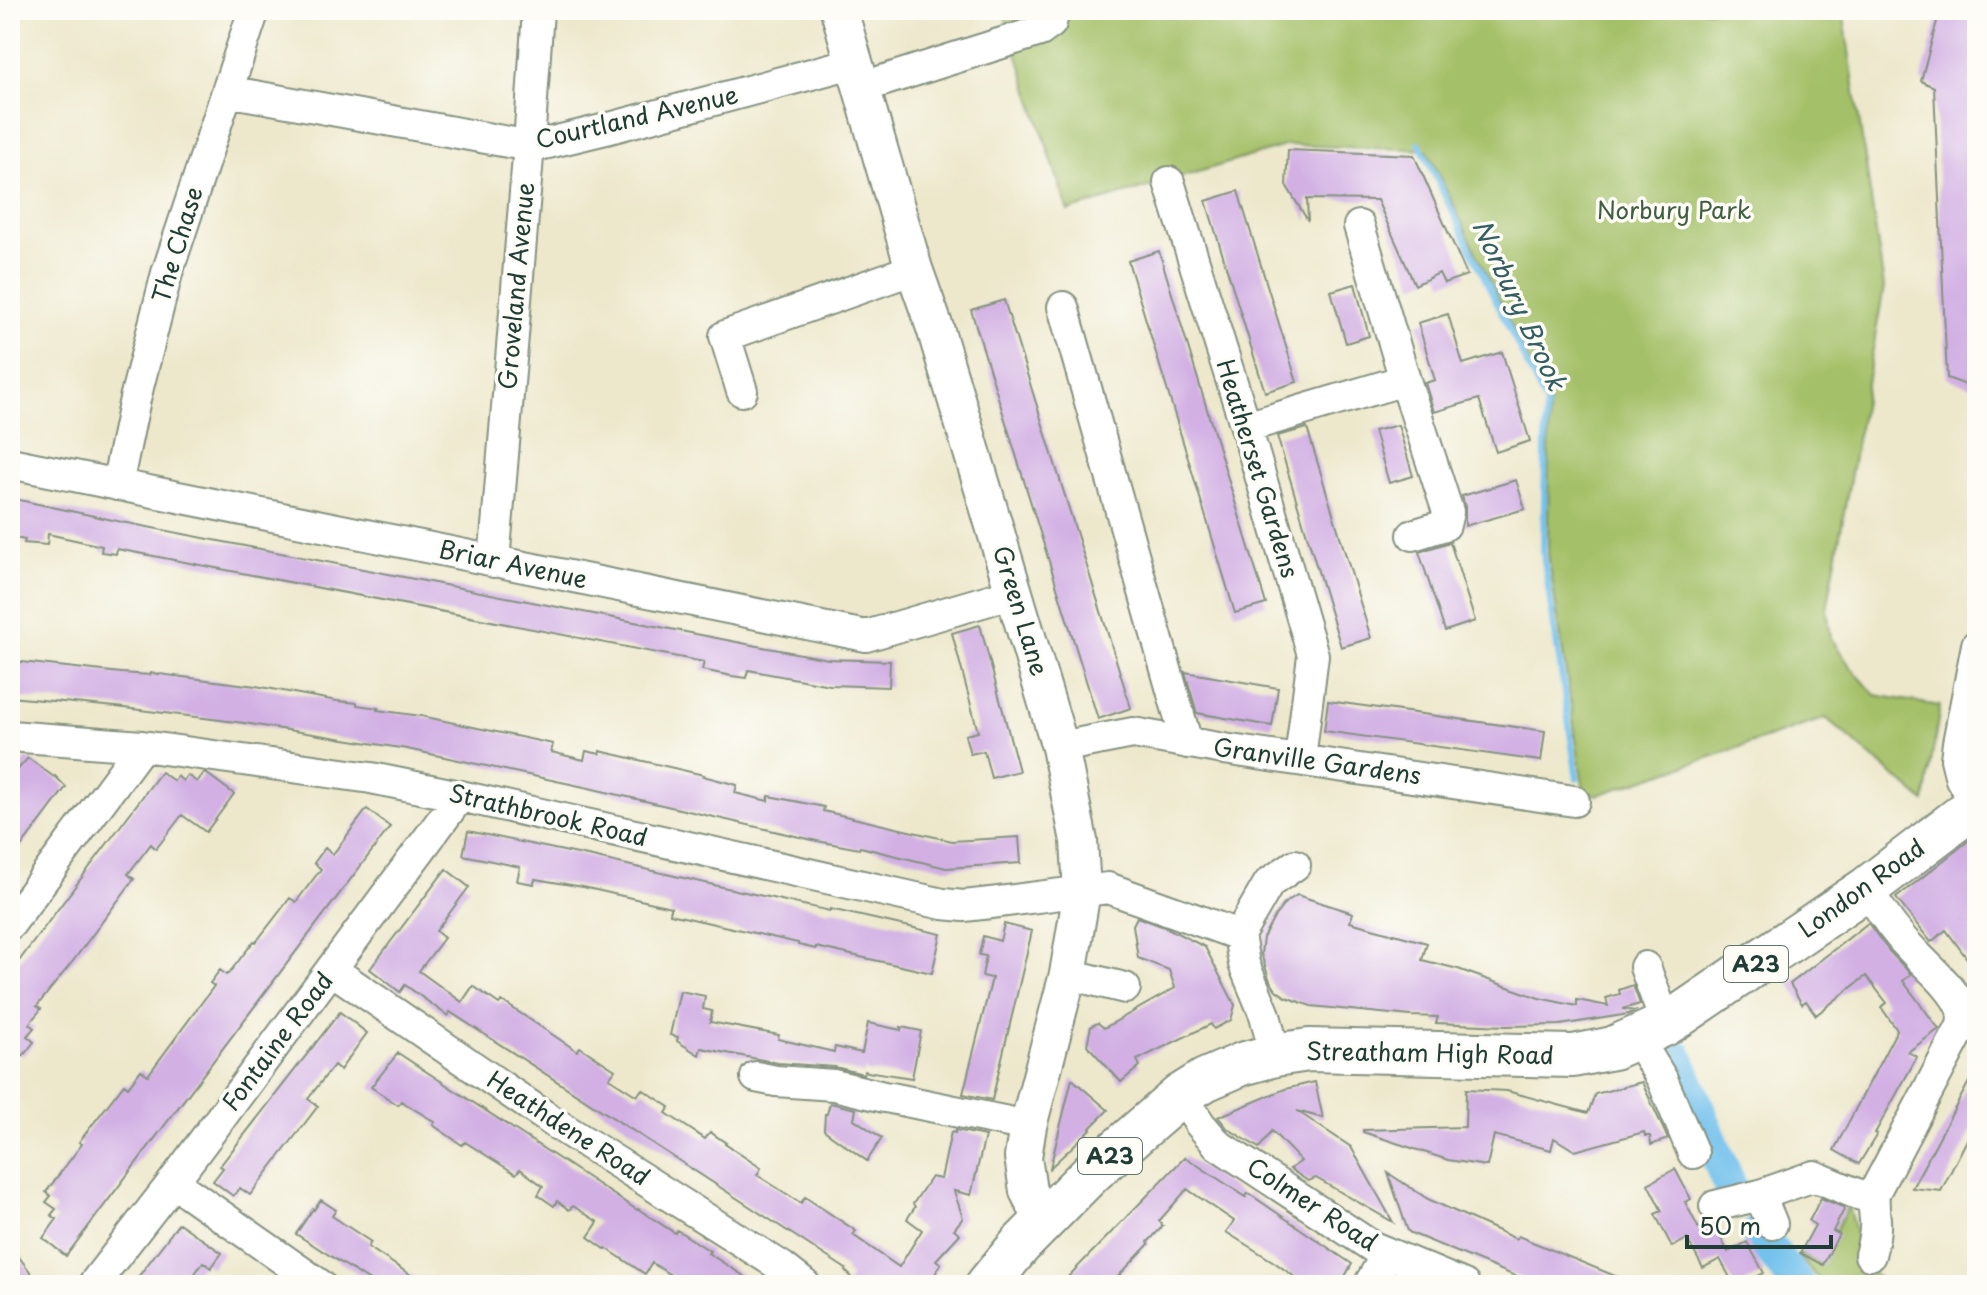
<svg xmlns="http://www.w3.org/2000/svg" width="1987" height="1295" font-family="'Playpen Sans',sans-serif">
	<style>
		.green { fill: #a4c067; stroke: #627e4e; stroke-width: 2 }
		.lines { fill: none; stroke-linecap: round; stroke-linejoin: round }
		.stream { stroke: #73c1ed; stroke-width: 6 }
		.river { stroke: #73c1ed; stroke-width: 34 }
		.building { fill: #d2b0e4 }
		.minor-casing { stroke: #869280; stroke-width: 34 }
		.major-casing { stroke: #869280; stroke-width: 40 }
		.highway-casing { stroke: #869280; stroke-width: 46 }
		.minor { stroke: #fff; stroke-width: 30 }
		.major { stroke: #fff; stroke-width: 36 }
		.highway { stroke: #fff; stroke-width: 42 }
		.labels { text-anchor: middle; stroke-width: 7; stroke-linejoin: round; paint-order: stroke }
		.shield { fill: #fdfcf7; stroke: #62766e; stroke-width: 2 }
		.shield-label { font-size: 22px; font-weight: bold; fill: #1f3d34 }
		.street-label { font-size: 24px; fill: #1f3d34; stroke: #fdfcf7 }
		.park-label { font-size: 24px; fill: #405e41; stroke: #fdfcf7 }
		.water-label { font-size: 26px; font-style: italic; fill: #345e62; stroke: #fdfcf7 }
	</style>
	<rect width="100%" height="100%" fill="#fdfcf7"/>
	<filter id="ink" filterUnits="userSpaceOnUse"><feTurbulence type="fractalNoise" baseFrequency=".0125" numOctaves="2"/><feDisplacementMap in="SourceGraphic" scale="16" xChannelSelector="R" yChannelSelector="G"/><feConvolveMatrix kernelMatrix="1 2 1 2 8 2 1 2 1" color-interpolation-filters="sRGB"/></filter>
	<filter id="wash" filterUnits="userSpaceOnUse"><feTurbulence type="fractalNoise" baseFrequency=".006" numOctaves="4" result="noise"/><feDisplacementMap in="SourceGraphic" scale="32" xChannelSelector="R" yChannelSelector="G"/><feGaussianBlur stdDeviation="1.8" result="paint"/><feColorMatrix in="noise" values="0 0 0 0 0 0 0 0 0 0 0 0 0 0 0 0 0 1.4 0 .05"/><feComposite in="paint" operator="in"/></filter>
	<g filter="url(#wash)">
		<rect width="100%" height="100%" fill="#ede8cc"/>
		<path class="green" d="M1003 10H1843L1884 287 1827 609 1831 638 1850 666 1875 695 1940 706 1925 802 1826 718 1598 795 1584 792 1548 553 1549 404 1427 150 1288 145 1068 211Z
			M1848 1206 1865 1266 1887 1285H1829L1819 1280 1799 1257 1800 1253 1821 1264 1835 1231Z"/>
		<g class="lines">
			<path class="stream" d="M1419 143 1546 404 1543 553 1577 779"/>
			<path class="river" d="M1676 1055 1733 1194
				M1758 1233 1798 1285"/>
		</g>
		<g id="blocks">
			<path class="building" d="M1940 10H1977V86L1973 104 1977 244V389L1947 378 1934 87 1921 81Z
				M1288 150 1414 155 1467 275 1444 283 1439 273 1415 285 1377 200 1307 199 1308 221 1286 185Z
				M1238 191 1297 382 1265 392 1206 201Z
				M1159 251 1266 604 1235 613 1128 261Z
				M1355 284 1369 336 1346 343 1331 291Z
				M1004 300 1131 708 1098 719 971 310Z
				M1448 314 1463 364 1502 352 1530 441 1496 452 1479 399 1434 412 1425 383 1435 380 1418 323Z
				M1398 425 1413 476 1389 483 1374 431Z
				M1307 428 1371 638 1341 647 1277 436Z
				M1516 480 1525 509 1465 526V507L1462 496Z
				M10 498 122 522 752 645 828 659 890 661 889 687 830 685 748 670 746 678 732 676 702 670 704 662 117 549 116 554 101 552 102 546 48 534 47 545 24 543 25 540 10 537Z
				M1450 542 1475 621 1445 631 1419 552Z
				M980 625 1019 771 991 778 984 751 970 754 965 735 978 732 952 633Z
				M12 661 121 673 150 675 151 673 256 686 337 701 357 703V705L378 708 377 710 421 716 553 744 551 752 584 760 586 751 600 754V751L704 775 703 776 737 785 735 793 768 801 769 796 824 807 823 811 952 841 1019 837 1021 863 946 868 860 847 859 849 817 841 589 788 407 749 244 723 116 707 10 697Z
				M1185 672 1278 688 1272 726 1197 713Z
				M1328 701 1545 731 1541 761 1324 731Z
				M28 758 54 777 55 776 66 787 10 862V778Z
				M161 772 174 781 177 776 183 781 187 775 197 782 204 773H206L234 794 206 832 182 815 156 849 151 844 128 874 134 879 73 961 37 1006 41 1009 29 1024 34 1028 27 1036 34 1042 23 1056 16 1051 10 1059V973Z
				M367 809 390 827 66 1256 43 1238 57 1219 51 1215 56 1209 46 1202 51 1196 46 1192 82 1144 79 1142 124 1084 128 1087 141 1070 148 1075 214 986 210 983 220 970 226 975 229 973 254 941 256 942 290 898 296 902 321 869 314 863 325 848 333 854Z
				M468 831 597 858 718 886 830 911V909L941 934 932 973 816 947V949L798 945V943L670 914 671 907 583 887 535 879 534 884 517 881 520 867 463 855Z
				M1977 834V899L1971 904 1977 912V972L1946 930 1931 942 1896 898Z
				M446 869 469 887 436 931 444 938 419 971 462 1002 473 986 499 1004 502 1001 577 1051 580 1047 615 1070 609 1078 637 1096 642 1089 670 1107 666 1113 705 1139 710 1132 726 1143 725 1144 761 1168 757 1175 801 1203 805 1197 856 1231 853 1235 899 1267 922 1230 907 1219 915 1207 913 1204 931 1177 941 1179 951 1132 955 1133 956 1130 985 1136 971 1195 954 1191 963 1218 954 1229 960 1234 936 1260 941 1264 931 1281 926 1277 919 1285H846L851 1276 845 1271 846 1269 450 1012 448 1016 405 985 400 992 370 969Z
				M1297 895 1353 913 1350 922 1427 943 1422 960 1458 969 1539 998 1577 1006V1000L1608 1006 1606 998 1620 994 1619 990 1633 985 1640 1004 1622 1009 1635 1011 1629 1014 1560 1025 1506 1026 1436 1023 1438 1017 1411 1016 1311 1006 1286 997 1276 990 1270 981 1261 954 1263 938 1275 916 1285 903Z
				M1137 917 1167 928 1205 947 1235 1005 1231 1020 1214 1029 1211 1024 1137 1060 1140 1066 1121 1082 1087 1045 1091 1026 1098 1023 1104 1028 1175 988 1169 970 1138 958 1133 925Z
				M1868 923 1889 951 1911 974 1903 981 1939 1029 1908 1052 1917 1057 1875 1133 1877 1134 1859 1164 1834 1150 1897 1030 1881 1007 1887 1003 1866 976 1816 1015 1806 1001 1802 1004 1790 984Z
				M1004 924 1032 931 992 1100 963 1094 992 978 982 976 986 956 979 955 983 936 1000 941Z
				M680 991 705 996 703 1009 712 1011 710 1022 779 1035 778 1039 834 1052 835 1047 862 1053 868 1023 901 1030V1027L921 1031 912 1078 873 1072 872 1073 864 1071 863 1074 835 1067 778 1063 701 1048 699 1055 677 1041 678 1037 670 1035Z
				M340 1012 367 1033 340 1070 334 1065 308 1099 318 1106 250 1195 240 1188 233 1196 213 1181 223 1168 220 1166Z
				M398 1053 637 1210 638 1209 675 1233 677 1230 710 1251 708 1253 758 1285H686L652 1263 645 1274 606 1248 605 1249 588 1237 598 1222 573 1206 569 1210 557 1201 554 1206 538 1195 543 1186 520 1169 516 1174 465 1142 462 1145 433 1125 435 1122 401 1101 398 1105 371 1087Z
				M1977 1067V1120L1941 1191 1912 1188Z
				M1072 1079 1108 1110 1090 1128 1091 1129 1050 1168Z
				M1315 1082 1323 1118 1297 1111 1351 1147 1393 1222 1316 1178 1308 1181 1290 1169 1301 1161 1272 1131 1259 1148 1227 1128 1218 1117 1285 1089Z
				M1642 1082 1668 1139 1651 1145 1650 1136H1645L1644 1132 1575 1151 1554 1138 1551 1150 1494 1135 1487 1166 1448 1160 1363 1132V1130L1465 1127 1466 1089 1507 1091 1588 1113 1595 1094Z
				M830 1103 856 1109 854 1119 882 1138 867 1161 824 1130 825 1114H827Z
				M1185 1157 1246 1197 1248 1193 1352 1264 1340 1285H1306L1274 1262 1226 1232 1234 1221 1187 1189 1159 1221 1163 1226 1148 1242 1149 1244 1110 1285H1060Z
				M1675 1169 1691 1199 1685 1202 1699 1229 1713 1223 1728 1252 1747 1242 1764 1273 1741 1285H1734L1720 1259 1703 1268 1687 1239 1672 1247 1655 1214 1662 1211 1648 1184Z
				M1388 1173 1428 1199 1516 1239 1518 1236 1637 1285H1537L1411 1233 1408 1231Z
				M1821 1198 1845 1208 1833 1231 1839 1234 1823 1265 1800 1253 1815 1225 1809 1221Z
				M321 1200 336 1210 332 1216 371 1242 368 1247 426 1285H376L296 1234 313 1209 314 1210Z
				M179 1223 222 1253 211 1268 203 1262 187 1285H132Z
				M10 1245 31 1273 13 1285H10Z"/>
		</g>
	</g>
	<g filter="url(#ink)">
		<use href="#blocks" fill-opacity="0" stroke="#869280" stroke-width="2"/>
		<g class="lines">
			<g class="minor-casing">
				<path id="minor" d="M863 87 1040 31 1051 23 1054 10
					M227 91 519 144 540 145 606 129 856 62
					M1169 182 1246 427 1313 655 1300 759
					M1063 307 1187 743
					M1405 380 1448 512 1445 525 1413 535
					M742 391 725 336 914 269
					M1246 427 1405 380 1359 226
					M10 463 866 636 1013 593
					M117 485 135 399 167 273 254 10
					M494 562 529 145 538 10
					M10 736 142 746 371 778 460 796 943 904 964 906 991 903 1108 888 1239 935
					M1060 747 1133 733 1224 749 1574 801
					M1976 804 1961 779 1956 759 1958 743 1977 645
					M1867 888C1880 911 1897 935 1916 954 1931 970 1952 987 1961 1007 1964 1014 1963 1019 1962 1026L1874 1193C1873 1203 1874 1210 1875 1220 1876 1232 1873 1244 1870 1255
					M10 924 142 746
					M1239 935 1244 964 1265 1015 1275 1055
					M1239 935 1269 883 1295 865
					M1645 967 1666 1024
					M332 970 555 1123 782 1267 805 1285
					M1068 974 1125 988
					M1637 1038 1662 1079 1693 1153
					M756 1077 776 1081 834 1085 884 1097 891 1098 1028 1126
					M1181 1095 1200 1124 1218 1145 1373 1247 1464 1285
					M173 1182 320 1285
					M1760 1195 1772 1224
					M1715 1206 1760 1195 1814 1176 1857 1194 1865 1196 1874 1193
					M93 1285 173 1182 460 796
					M1369 1285 1381 1264 1385 1252"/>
			</g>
			<g class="major-casing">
				<path id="major" d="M839 10 914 269 935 328 1060 747 1079 841 1082 891 1068 974 1028 1126 1023 1157 1028 1191 1043 1220"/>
			</g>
			<g class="highway-casing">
				<path id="highway" d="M987 1285 1020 1245 1092 1172 1181 1095 1205 1080 1242 1064 1275 1055 1309 1050 1573 1056 1613 1048 1666 1024 1682 1014 1867 888 1977 804"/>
			</g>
			<use href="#minor" class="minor"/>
			<use href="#major" class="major"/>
			<use href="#highway" class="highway"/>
		</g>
	</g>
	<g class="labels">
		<g class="shield">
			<rect x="1724" y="946" width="64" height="36" rx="6"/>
			<rect x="1078" y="1138" width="64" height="36" rx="6"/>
		</g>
		<g class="shield-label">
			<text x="1756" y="972">A23</text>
			<text x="1110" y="1164">A23</text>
		</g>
		<g class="street-label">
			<text transform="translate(637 118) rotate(-13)" y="8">Courtland Avenue</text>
			<text transform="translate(178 245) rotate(-73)" y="8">The Chase</text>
			<text transform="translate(517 286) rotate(-85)" y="8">Groveland Avenue</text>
			<text transform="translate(1257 469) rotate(73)" y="8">Heatherset Gardens</text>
			<text transform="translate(513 565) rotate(12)" y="8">Briar Avenue</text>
			<text transform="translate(1020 611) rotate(73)" y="8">Green Lane</text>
			<text transform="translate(1317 762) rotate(8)" y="8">Granville Gardens</text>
			<text transform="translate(548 816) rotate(13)" y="8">Strathbrook Road</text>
			<text transform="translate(1862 889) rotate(-36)" y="8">London Road</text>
			<text transform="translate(278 1042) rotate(-53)" y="8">Fontaine Road</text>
			<text transform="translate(1430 1054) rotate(1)" y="8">Streatham High Road</text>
			<text transform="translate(568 1129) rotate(33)" y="8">Heathdene Road</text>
			<text transform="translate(1312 1205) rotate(33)" y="8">Colmer Road</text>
		</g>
		<g class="park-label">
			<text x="1674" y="219">Norbury Park</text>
		</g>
		<g class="water-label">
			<text transform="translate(1519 305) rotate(65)" y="9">Norbury Brook</text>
		</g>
	</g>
	<rect width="1987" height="1295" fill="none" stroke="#fdfcf7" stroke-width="40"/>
	<path d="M1687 1235v12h144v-12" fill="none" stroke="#1f3d34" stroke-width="4"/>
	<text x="1699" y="1235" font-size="24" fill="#1f3d34" stroke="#fdfcf7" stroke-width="6" paint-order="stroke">50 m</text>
</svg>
